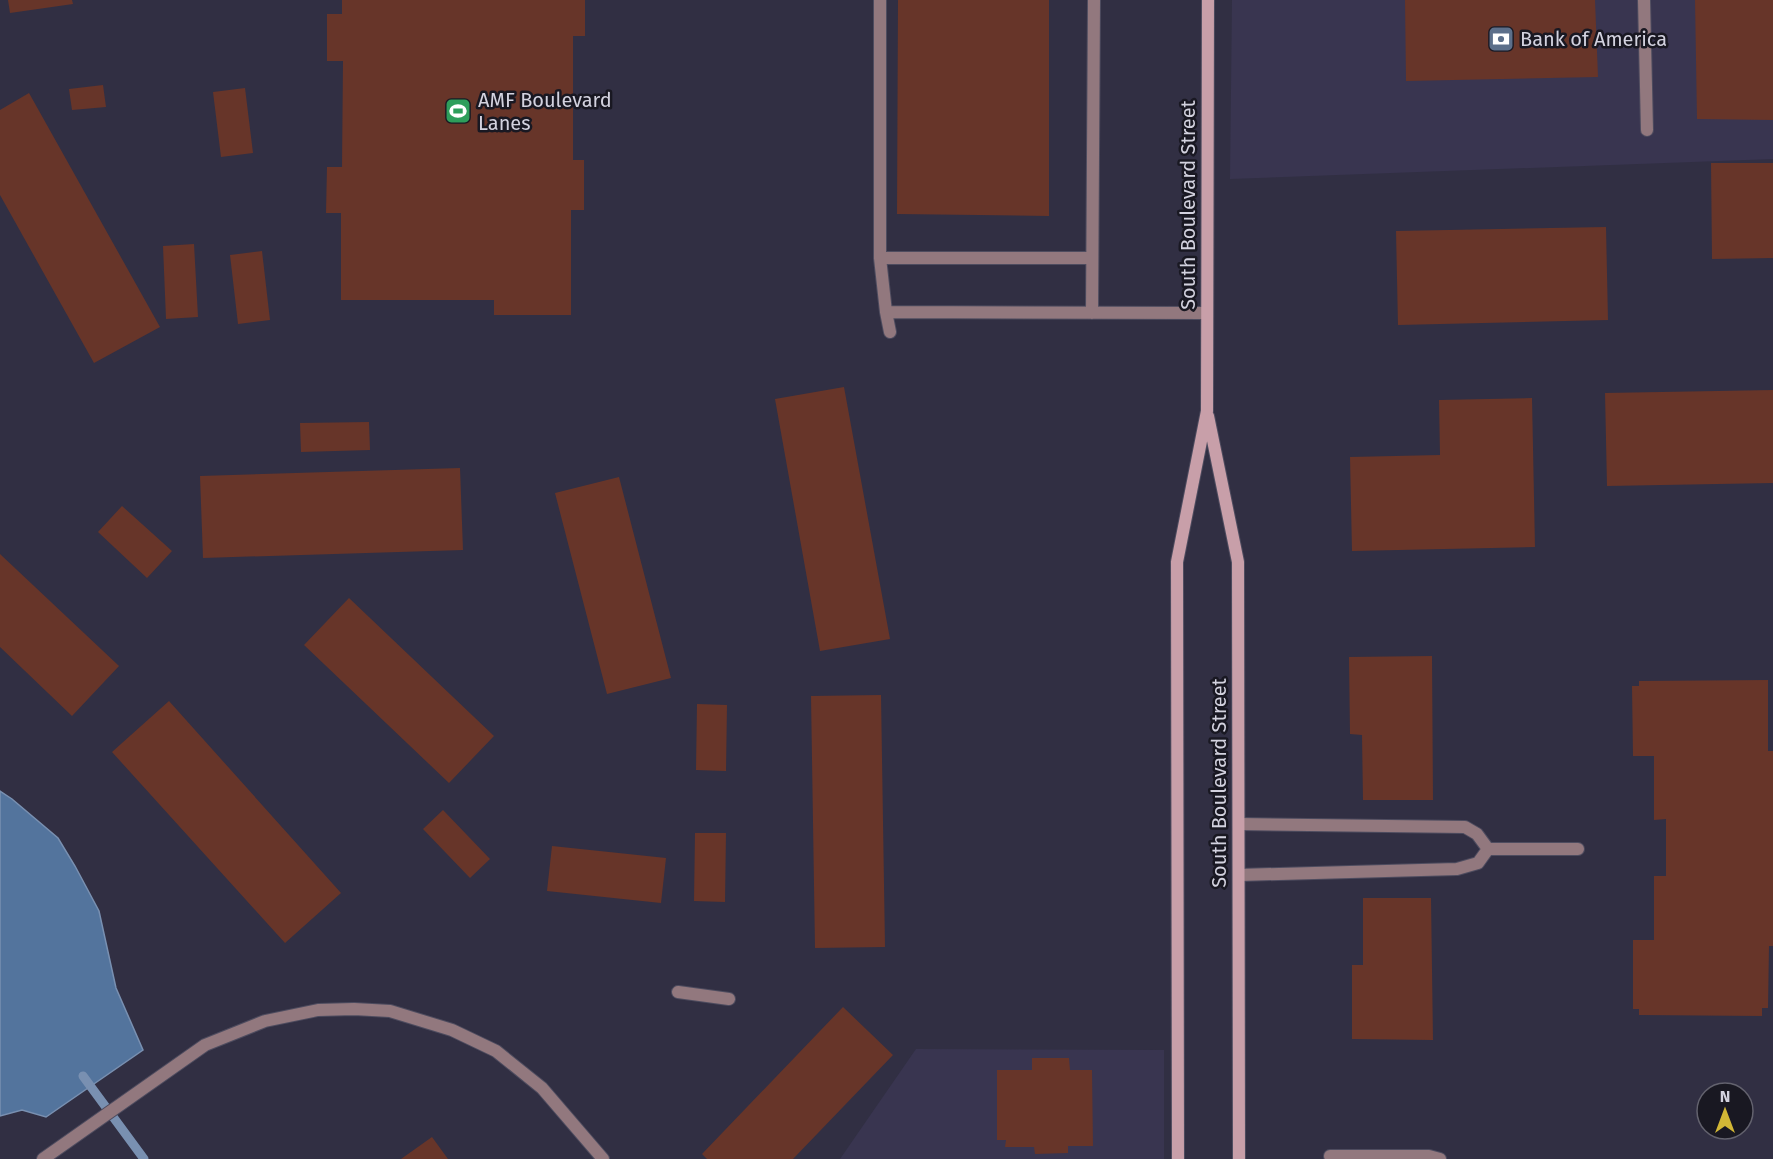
<svg xmlns="http://www.w3.org/2000/svg" width="1773" height="1159" font-family="'Fira Sans',sans-serif">
	<style>
		.built { fill: #393550 }
		.water { fill: #53749d; stroke: #7990b1; stroke-width: 1.5 }
		.lines { fill: none; stroke-linecap: round; stroke-linejoin: round }
		.stream { stroke: #7990b1; stroke-width: 9 }
		.building { fill: #673529 }
		.service-casing { stroke: #4e4c5f; stroke-width: 14 }
		.minor-casing { stroke: #4e4c5f; stroke-width: 14 }
		.secondary-casing { stroke: #4e4c5f; stroke-width: 14 }
		.service { stroke: #92787e; stroke-width: 12 }
		.minor { stroke: #92787e; stroke-width: 12 }
		.secondary { stroke: #c89fa9; stroke-width: 12 }
		.labels { text-anchor: middle; stroke-width: 5; stroke-linejoin: round; paint-order: stroke }
		.poi-label { font-size: 20px; fill: #d3d2df; stroke: #191822; text-anchor: start }
		.street-label { font-size: 20px; fill: #d3d2df; stroke: #191822 }
	</style>
	<rect width="100%" height="100%" fill="#312f43"/>
	<path class="built" d="M1232 0H1773V159L1230 179Z
		M916 1049 1164 1050V1159H840Z"/>
	<path class="water" d="M0 791 12 799 58 838 75 866 99 911 116 988 143 1050 46 1117 22 1110 0 1116Z"/>
	<g class="lines">
		<path class="stream" d="M83 1076 144 1159"/>
	</g>
	<path class="building" d="M8 0H72L73 4 10 13Z
		M342 0H585V36H573V160H584V210H571V315H494V300H341V213H326L327 167H342L343 61H327V14H342Z
		M898 0H1049V216L897 214Z
		M1405 0H1595L1598 77 1406 81Z
		M1695 0H1773V120L1697 119Z
		M103 85 106 107 72 110 69 89Z
		M245 88 253 153 221 157 213 92Z
		M29 93 160 327 94 363 0 195V110Z
		M1711 163H1773V258L1712 259Z
		M1606 227 1608 320 1398 325 1396 231Z
		M194 244 198 317 166 319 163 246Z
		M262 251 270 320 238 324 230 255Z
		M844 387 890 639 820 651 775 399Z
		M1773 390V483L1607 486 1605 393Z
		M1532 398 1535 547 1352 551 1350 457 1440 455 1439 400Z
		M369 422 370 450 301 452 300 423Z
		M460 468 463 550 203 558 200 476Z
		M619 477 671 678 607 694 555 493Z
		M122 506 172 551 147 578 98 532Z
		M0 554 119 666 72 716 0 647Z
		M349 598 494 736 449 783 304 645Z
		M1432 656 1433 800H1363L1362 735 1350 734 1349 657Z
		M1768 680V751H1773V946H1769L1768 1008H1762V1016L1639 1015V1009H1633V940H1654V876H1666V819L1654 820V756H1633L1632 686H1639V681Z
		M881 695 885 947 815 948 811 696Z
		M169 701 341 893 285 943 112 752Z
		M697 704 727 705 726 771 696 770Z
		M443 810 490 859 470 878 423 829Z
		M695 833H726L725 902 694 901Z
		M552 846 666 858 661 903 547 891Z
		M1363 898H1431L1433 1040 1352 1039V965H1363Z
		M843 1007 893 1055 793 1159H707L702 1154Z
		M1032 1058H1069L1070 1070H1092L1093 1146H1068V1153L1035 1154 1034 1147H1005L1006 1140H997V1070H1032Z
		M432 1137 448 1159H401Z"/>
	<g class="lines">
		<g class="service-casing">
			<path id="service" d="M880 0V258L886 312 1207 313
				M1644 0 1647 130
				M880 258H1092
				M886 312 890 332
				M1092 313 1094 0
				M1239 824 1465 827 1477 834 1488 849
				M1488 849H1578
				M1239 875 1457 869 1478 863 1488 849
				M678 992 729 999
				M1330 1156H1429L1440 1159"/>
		</g>
		<g class="minor-casing">
			<path id="minor" d="M43 1159 205 1045 265 1021 318 1010 354 1009 390 1011 452 1030 496 1051 542 1088 603 1159"/>
		</g>
		<g class="secondary-casing">
			<path id="secondary" d="M1208 416 1238 562 1239 1159
				M1178 1159 1177 562 1207 411 1208 0"/>
		</g>
		<use href="#service" class="service"/>
		<use href="#minor" class="minor"/>
		<use href="#secondary" class="secondary"/>
	</g>
	<defs>
		<g id="bank-square" transform="scale(1.35)"><rect x="-9" y="-9" width="18" height="18" rx="4" fill="#5c6f8a" stroke="#191822"/><path d="M-6-4H6V4H-6ZM0-2.3a2.3 2.3 0 1 0 0 4.6a2.3 2.3 0 1 0 0-4.6Z" fill="#fff"/></g>
		<g id="stadium-square" transform="scale(1.35)"><rect x="-9" y="-9" width="18" height="18" rx="4" fill="#2e9e5b" stroke="#191822"/><path d="M0-5a6.5 5 0 1 0 0 10a6.5 5 0 1 0 0-10ZM-3.5-1.8h7v3.6h-7Z" fill="#fff"/></g>
	</defs>
	<g fill-rule="evenodd">
		<use href="#bank-square" x="1501" y="39"/>
		<use href="#stadium-square" x="458" y="111"/>
	</g>
	<g class="labels">
		<g class="poi-label">
			<text x="1520" y="46">Bank of America</text>
			<text x="478" y="107">AMF Boulevard<tspan x="478" dy="23">Lanes</tspan></text>
		</g>
		<g class="street-label">
			<text transform="translate(1188 205) rotate(-90)" y="7">South Boulevard Street</text>
			<text transform="translate(1219 783) rotate(-90)" y="7">South Boulevard Street</text>
		</g>
	</g>
	<g transform="translate(1725 1111)"><circle r="28" fill="#191822" stroke="#63626e" stroke-width="1.5"/>
	<path d="M0-4.5L10 22L0 15L-10 22Z" fill="#d2b736"/>
	<text y="-9" font-size="16" font-weight="bold" text-anchor="middle" fill="#d3d2df">N</text>
	</g>
</svg>
